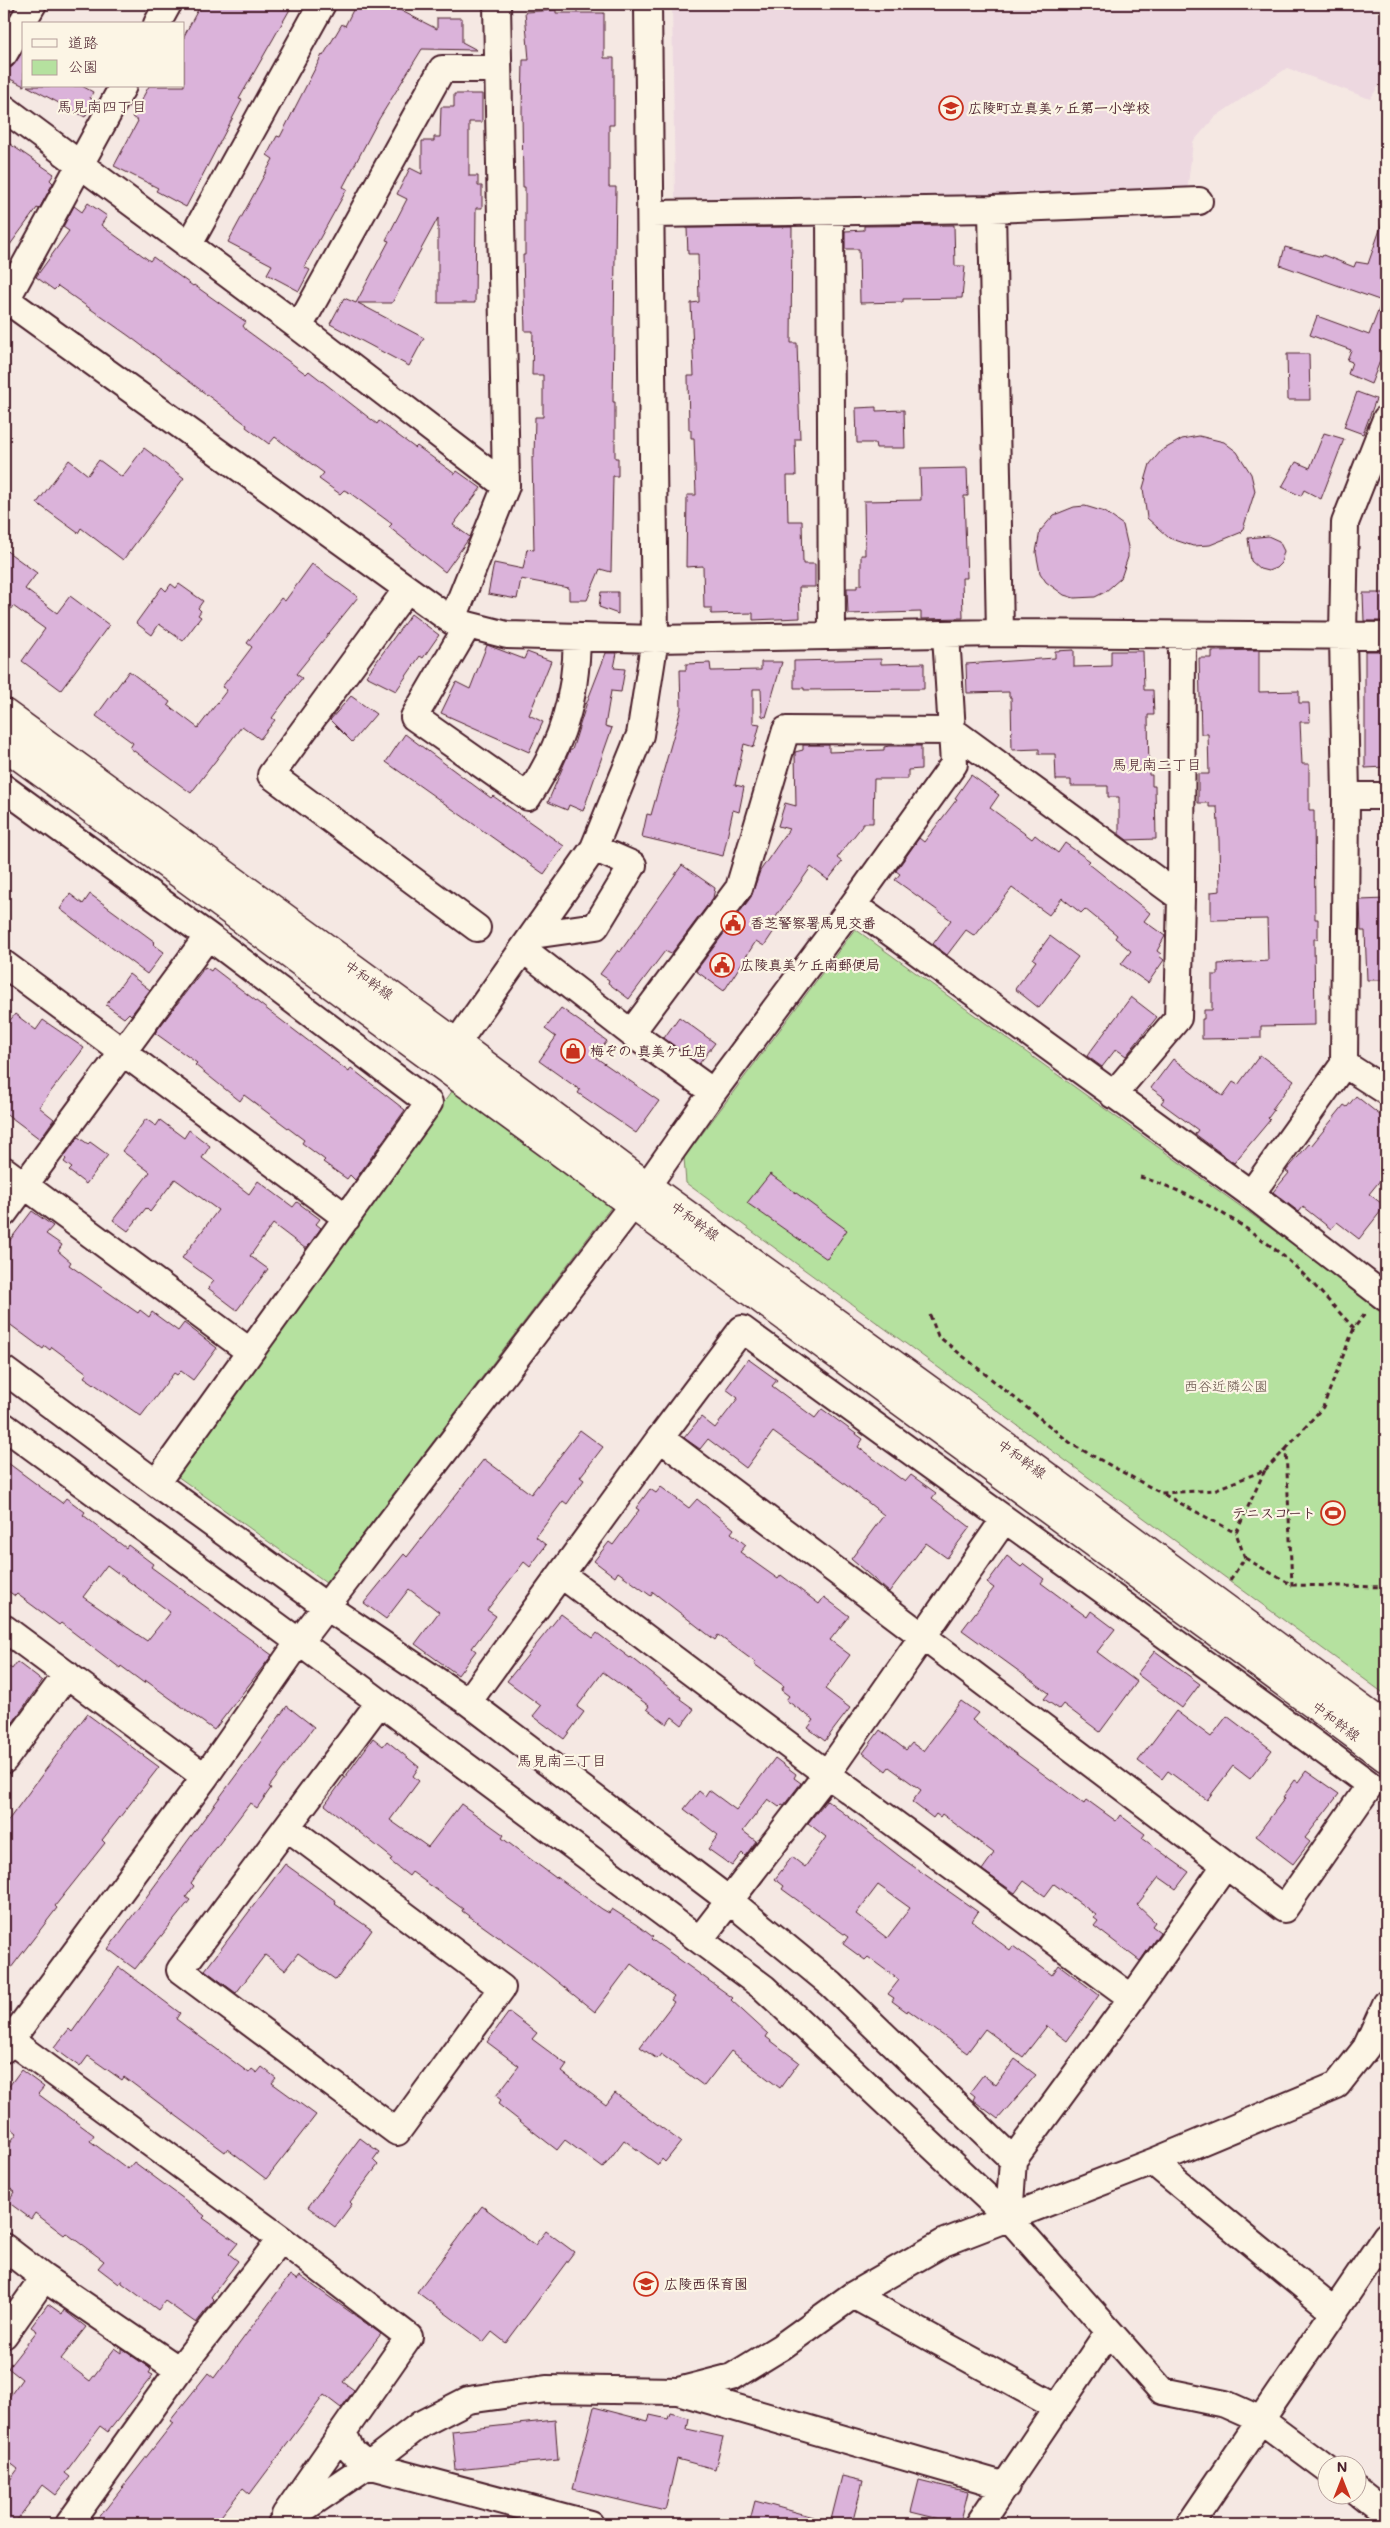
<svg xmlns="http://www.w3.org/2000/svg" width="1390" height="2528" font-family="Mali,'Klee One',sans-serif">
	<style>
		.built { fill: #edd8e0 }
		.green { fill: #b5e19f; stroke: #808065 }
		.building { fill: #dbb3da; stroke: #4a1f2b; fill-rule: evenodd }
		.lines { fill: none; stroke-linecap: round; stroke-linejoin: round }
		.minor-casing { stroke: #4a1f2b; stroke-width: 30 }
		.major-casing { stroke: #4a1f2b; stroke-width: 31 }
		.path { stroke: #4a1f2b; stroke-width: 3; stroke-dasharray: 5 4; stroke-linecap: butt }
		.minor { stroke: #fcf5e5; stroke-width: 26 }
		.major { stroke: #fcf5e5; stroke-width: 28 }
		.labels { text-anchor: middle; stroke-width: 4.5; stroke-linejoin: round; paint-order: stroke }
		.poi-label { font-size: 14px; font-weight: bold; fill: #4a1f2b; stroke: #fcf5e5; text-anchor: start }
		.street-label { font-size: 14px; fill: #4a1f2b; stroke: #fcf5e5 }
		.park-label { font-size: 14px; fill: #655048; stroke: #fcf5e5 }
		.neighbourhood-label { font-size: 15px; fill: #4a1f2b; stroke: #fcf5e5 }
	</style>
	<rect width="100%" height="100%" fill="#f5e8e3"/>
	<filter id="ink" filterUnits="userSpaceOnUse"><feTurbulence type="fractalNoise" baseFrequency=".02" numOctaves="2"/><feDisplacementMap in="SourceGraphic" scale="10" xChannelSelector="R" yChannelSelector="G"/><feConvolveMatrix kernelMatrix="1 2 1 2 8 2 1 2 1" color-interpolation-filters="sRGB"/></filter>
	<g filter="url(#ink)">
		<path class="built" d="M672 4H1371L1386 28V75L1370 99 1287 68 1215 117 1193 142 1187 193 912 199 675 198Z"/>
		<path class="green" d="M855 929 1386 1311V1695L686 1183 684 1158Z
			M453 1090 612 1206 326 1583 177 1476Z"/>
		<path class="building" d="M201 4H293L239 99 242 100 186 207 156 191 158 188 114 166 138 121 132 117 149 86H184V36Z
			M356 4H388L437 29V18H462V42L477 50 422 49 379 119 343 187 347 189 304 267 310 270 299 291 267 274 272 265 228 242 273 159 267 155 277 136 280 137 322 55 323 56 342 24 345 26Z
			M556 10V13H604V58H614V125H609V187H616L613 402H615V458H618V476H613L611 572 600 569 587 600H569V588L521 579 517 599 488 594 494 563 523 569 527 549 534 550 532 457H534L535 417H543V375H532L533 331H525L523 255H525V187H523L522 111 523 60H529L525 12Z
			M24 50V86L4 76V69L12 67Z
			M27 86H82L93 92 90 98 94 100 85 117Z
			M454 94H482V122H469V176H478V186H482V208H476L475 303H438V218L392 303H358L424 338 409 366 330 324 344 298 356 303 389 241 386 240 407 199 397 194 410 168 422 174V141H434V137H440L441 107H454Z
			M4 140 54 174 50 180 53 183 39 209 37 208 4 253Z
			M88 203 107 216 101 225 150 261 153 257 193 286 194 285 246 322 243 326 246 330 306 374 309 371 377 424 379 421 415 448 417 446 455 474 457 471 481 488 453 525 470 537 445 572 389 527 392 524 350 493 344 490 340 494 319 479 324 473 275 437 269 444 246 427 247 425 129 336 58 286 54 290 36 277 69 231 63 227 74 206 82 212Z
			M1383 221H1386V346L1371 384 1348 374 1352 362 1347 360 1351 350 1310 335 1317 316 1369 335 1382 301 1280 265 1285 247 1322 257 1323 255 1354 267 1356 262 1368 264Z
			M954 225 955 266H965L962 298 903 299V302L860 303 859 249H845V231L864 230V226Z
			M792 227 791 343H797L800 439H795L796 476H787L788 521H802L803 564H815V587H799L800 618 753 620V613L711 614V608H704L703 566 686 567 687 495H696L694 438H691V430H689L688 376H694L691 303 699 302 698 254H688L687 228Z
			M1287 354H1309L1310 400H1288Z
			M1357 392 1376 399 1363 434 1344 427Z
			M876 407V411L904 410 905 448H876L875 443H857L856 408Z
			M1324 433 1344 439 1321 499 1304 490 1301 496 1282 487 1296 462 1310 468Z
			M1199 436 1224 442 1237 452 1251 474 1255 491 1242 532 1210 545 1193 546 1169 538 1147 518 1143 488 1150 464 1161 451 1182 439Z
			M144 448 184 478 123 560 81 528 78 533 37 503 69 460 88 475 99 460 122 477Z
			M967 468 968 496H964L967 578H962L963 618 921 619V612L848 614 847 588H857V585H861V555H865L864 501 921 500 920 469Z
			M1085 506 1105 512 1123 525 1128 547V557L1121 578 1105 592 1095 597 1074 598 1064 595 1046 582 1040 573 1036 552 1040 531 1054 515 1074 507Z
			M1268 536 1279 541 1284 551 1281 563 1276 568 1268 571 1260 569 1251 561 1248 538Z
			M4 549 37 573 25 589 57 613 70 596 109 625 61 690 22 661 45 629 13 606 4 618Z
			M312 564 358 597 296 674 302 678 272 718 275 720 260 739 242 726 191 793 130 748 133 743 96 716 129 671 170 702 168 705 198 728 227 690 222 687 252 647 247 643 281 598 285 601Z
			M171 584 176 588 179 584 203 601 198 608 201 611 198 615 201 617 183 641 159 624 152 635 136 623 162 587 166 591Z
			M601 592H618V614L599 607Z
			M1363 593H1386V621H1364Z
			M411 614 439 635 423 658 420 656 396 691 366 676Z
			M487 645 524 659 527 652 551 661 529 715 543 722 529 752 441 713 456 682 470 689Z
			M1074 650V667L1111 666V651H1143L1144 690H1153L1154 715H1148L1149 775H1152V786H1155L1156 839 1127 840 1119 834V797H1108V786H1071V780H1056L1055 754H1039V749L1012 750 1011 697H1009V692L967 693 966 664 1055 658V651Z
			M1259 650V692L1299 691V703H1309L1310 722H1300L1302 764H1309V810H1314L1315 919H1318V939H1314L1315 1025 1261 1026V1038L1202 1039V1019H1204V1010H1212V975H1218V964L1268 961 1267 919 1211 920V892L1220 891 1219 841 1217 807H1209V803H1198V774H1209L1208 734H1201L1199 658H1212V651Z
			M1365 651H1386V767L1365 768Z
			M606 653H617L614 668 625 669 621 692 611 691 605 726 612 728 583 811 569 805 567 810 548 802 570 750H572L587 702Z
			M881 659V664L924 663V689L804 690V688H794V661Z
			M761 662H782L766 717 762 716 761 689H753V723L760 724 754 747 744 744 735 785 744 787 739 812 733 810 723 856 642 837 647 814 651 815 681 709 680 670H686V664L710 663 711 671 761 670Z
			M351 696 376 714 352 742 330 720Z
			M405 734 491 798 493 796 564 846 544 874 386 762Z
			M803 745H829V752L884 750V747L889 746H921V769L908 770V779H874L873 823H862V826L837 858 842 862 828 880 811 867 773 921 778 925 764 946 756 941 724 991 696 971 751 897 760 871 789 829 778 826 785 803 796 806 795 752 803 750Z
			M971 775 999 795 990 808 1032 839 1035 835 1058 853 1065 843 1090 861 1088 863 1150 913 1144 921 1165 936 1157 951 1161 954 1159 956 1164 960 1148 983 1121 964 1131 951 1115 938 1117 935 1085 909 1081 913 1062 898 1049 915 1012 888 975 936 966 930 947 955 933 944 951 920 895 880 900 874 896 871 919 838 924 842 957 799 955 798Z
			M682 865 715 888 713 898 671 954 665 951 629 999 608 983 609 980 600 974 618 950 620 952Z
			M70 894 83 904 90 894 155 942 153 944 164 952 147 974 60 909Z
			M1386 899V980H1367L1365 931H1361L1360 900Z
			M1050 936 1078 957 1039 1008 1015 989 1036 961 1033 959Z
			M205 967 211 971 213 968 349 1072 351 1068 405 1110 355 1180 350 1175 347 1179 323 1162 325 1160 302 1143 304 1140 244 1095 240 1101 195 1065 197 1063 155 1033Z
			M129 974 150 990 131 1015 129 1013 124 1018 106 1005Z
			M1131 997 1157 1017 1126 1056 1116 1049 1102 1067 1087 1056Z
			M561 1008 607 1041 595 1057 659 1101 636 1133 578 1093 580 1090 539 1061 556 1037 545 1029Z
			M15 1014 36 1030 43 1020 84 1048 39 1107 54 1119 40 1139 4 1112V1028Z
			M679 1017 715 1043 699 1064 664 1038Z
			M1260 1055 1294 1080 1272 1109 1274 1110 1268 1118 1270 1120 1234 1163 1195 1134 1198 1130 1161 1103 1165 1098 1151 1088 1173 1059 1223 1096 1233 1082 1238 1085Z
			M1356 1096 1386 1120V1173L1369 1194 1385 1206 1359 1239 1337 1222 1331 1229 1303 1207 1299 1212 1273 1192 1289 1173 1286 1171 1309 1144 1311 1146 1344 1105 1347 1107Z
			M146 1119 156 1126 160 1120 184 1138 189 1130 210 1146 202 1158 249 1194 258 1181 293 1207 297 1202 320 1219 316 1224 321 1228 306 1249 273 1224 250 1256 268 1269 237 1310 208 1288 214 1281 182 1258 218 1210 175 1179 150 1212 146 1208 128 1231 113 1220 150 1172 122 1151Z
			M78 1137 88 1144 90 1142 108 1155 86 1184 69 1171 72 1168 64 1162 66 1159 64 1157Z
			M770 1174 847 1230 827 1259 747 1203Z
			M32 1211 53 1226 46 1234 62 1245 58 1251 71 1262 69 1265 138 1313 140 1310 149 1317 152 1312 178 1331 184 1323 217 1348 193 1380 181 1371 177 1375 174 1373 141 1416 84 1377 87 1373 52 1347 50 1350 45 1346 43 1349 4 1320V1248Z
			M748 1359 777 1380 772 1386 815 1418 822 1409 863 1439 858 1447 905 1482 911 1475 936 1493 932 1498 970 1527 947 1558 926 1543 889 1592 851 1559 884 1515 842 1482 773 1432 746 1468 708 1439 700 1449 684 1438 701 1417 715 1428 738 1398 726 1389Z
			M580 1430 603 1447 580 1477 584 1480 567 1504 563 1501 536 1537 546 1545 530 1567 524 1562 487 1610 496 1616 472 1648 476 1651 458 1675 415 1644 439 1612 409 1589 386 1619 364 1603 404 1554 407 1557 484 1459 531 1494Z
			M4 1460 62 1503 66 1498 85 1512 83 1515 126 1548 128 1545 153 1564 151 1567 272 1655 214 1730 145 1680 144 1683 121 1666 120 1668 61 1623 59 1625 17 1594 15 1596 4 1588ZM107 1565 170 1612 147 1641 83 1597Z
			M661 1487 689 1508 697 1499 734 1529 731 1533 746 1545 740 1552 778 1579 781 1575 819 1604 824 1597 849 1616 830 1640 850 1655 825 1689 850 1708 825 1741 808 1728 814 1720 786 1700 789 1696 781 1690 784 1686 754 1664 755 1662 718 1635 715 1640 653 1592 651 1596 618 1572 615 1577 594 1561 609 1542 613 1545 639 1510 636 1508 650 1489 656 1493Z
			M1007 1556 1021 1567 1024 1564 1044 1579 1041 1583 1087 1617 1091 1611 1115 1629 1097 1652 1137 1682 1100 1732 1063 1704 1059 1709 1044 1699 1049 1693 962 1630 994 1588 987 1583Z
			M561 1614 593 1638 597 1633 630 1658 631 1657 681 1697 680 1699 694 1709 682 1725 672 1717 667 1724 647 1709 649 1706 603 1672 577 1707 584 1712 564 1739 533 1716 541 1706 507 1681Z
			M1155 1651 1200 1684 1182 1708 1137 1674Z
			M17 1662 42 1681 4 1735V1663L12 1669Z
			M961 1701 978 1713 972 1720 1005 1746 1084 1804 1087 1800 1116 1821 1120 1815 1145 1834 1142 1838 1189 1872 1176 1889 1159 1877 1137 1905 1155 1922 1152 1926 1160 1932 1140 1961 1094 1926 1098 1921 1094 1918 1096 1915 1054 1884 1045 1896 1024 1881 1015 1893 982 1870 994 1853 942 1814 940 1817 936 1814 933 1818 912 1802 921 1790 889 1767 886 1771 863 1753 880 1730 906 1750 912 1743 923 1751Z
			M287 1706 314 1727 269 1787 271 1788 257 1808 250 1803 213 1852 191 1883 194 1886 186 1897 190 1900 135 1969 108 1949Z
			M1176 1711 1211 1737 1227 1716 1272 1750 1250 1779 1233 1766 1207 1800 1168 1771 1162 1779 1138 1761Z
			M87 1714 159 1767 102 1840 105 1843 55 1906 57 1908 4 1977V1826Z
			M373 1738 383 1746 387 1741 419 1767 413 1776 419 1781 390 1820 428 1847 461 1804 504 1835 502 1838 556 1878 557 1877 602 1909 609 1913 612 1909 637 1925 653 1937 651 1939 733 1998 731 2000 768 2034 766 2037 799 2062 780 2088 731 2051 704 2086 661 2054 657 2059 640 2047 674 2002 671 2000 674 1996 631 1964 595 2012 533 1962 462 1911 463 1909 412 1872 409 1876 390 1861 392 1858 325 1805Z
			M775 1758 796 1774 794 1778 801 1783 784 1805 782 1804 779 1807 768 1799 743 1831 756 1841 745 1856 742 1853 732 1866 708 1849 718 1835 684 1809 699 1791 705 1796 709 1790 736 1810Z
			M1306 1771 1339 1794 1305 1838 1310 1842 1293 1864 1256 1836 1285 1798 1283 1797 1295 1780 1298 1782Z
			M827 1800 903 1859 978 1912 972 1921 1010 1950 1013 1946 1052 1975 1059 1965 1099 1995 1067 2041 1047 2026 1023 2057 985 2029 967 2053 908 2010 907 2012 892 2001 894 1998 888 1994 899 1980 868 1957 865 1960 843 1944 848 1937 782 1889 784 1886 775 1879 792 1857 805 1867 826 1837 808 1823ZM878 1885 910 1908 887 1938 856 1914Z
			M285 1864 336 1901 335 1904 372 1930 336 1980 298 1953 285 1970 265 1955 236 1993 205 1970Z
			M119 1967 180 2013 176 2019 249 2073 252 2069 257 2073 262 2067 276 2078 272 2083 316 2115 266 2179 227 2149 225 2152 124 2077 122 2080 88 2056 80 2067 54 2048 69 2029 72 2032Z
			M509 2012 537 2033 532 2039 567 2065 562 2072 606 2105 615 2093 681 2142 665 2162 662 2159 658 2165 624 2140 603 2168 565 2140 557 2150 498 2104 501 2100 496 2096 519 2066 487 2042Z
			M1015 2059 1036 2075 998 2119 973 2100 975 2096 970 2092 983 2075 996 2085Z
			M21 2070 44 2087 38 2094 94 2135 90 2141 128 2169 134 2162 184 2199 205 2216 203 2218 238 2243 229 2254 238 2261 211 2297 214 2300 196 2323 165 2301 158 2310 122 2283V2280L119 2284 98 2268 104 2261 66 2233 64 2235 35 2213 31 2219 8 2202 15 2192 4 2184V2151L17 2133 4 2122V2093Z
			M360 2138 379 2152 373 2160 378 2165 350 2202 352 2204 335 2227 308 2207Z
			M482 2206 535 2245 546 2231 574 2252 506 2343 492 2332 484 2342 417 2292Z
			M290 2275 297 2280 300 2276 381 2334 343 2382 354 2390 341 2408 324 2395 250 2494 243 2488 215 2524H94L173 2423 170 2421 208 2373 214 2378Z
			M48 2304 62 2314 64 2310 86 2327 61 2359 90 2381 115 2348 122 2353V2349L148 2367 151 2370 149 2373 153 2375 108 2432 100 2426 65 2473 70 2477 56 2495 43 2485 14 2524H4V2488L18 2469 4 2458V2404L22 2379 8 2368 37 2331 31 2327Z
			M594 2407 648 2421 650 2415 668 2419 670 2413 689 2418 687 2429 723 2437 715 2469 677 2459 665 2511 573 2489Z
			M555 2420 558 2460 456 2470 452 2431Z
			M842 2476 863 2481 852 2524H830Z
			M919 2480 968 2492 960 2524 911 2512Z
			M755 2501 814 2517V2524H749Z"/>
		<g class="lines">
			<g class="minor-casing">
				<path id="minor" d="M157 24 168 4
					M4 54 33 4
					M4 108 299 327 506 486
					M992 209 1000 633
					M830 213 832 635
					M651 214 992 209 1199 201
					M188 246 322 4
					M4 298 452 621 507 635 655 639 1000 633 1386 636
					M6 300 123 86
					M299 327 442 69H497
					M407 589 271 775 477 928
					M452 621 506 486 497 4
					M468 625 414 717 528 797C562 744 576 701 577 637
					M4 788 208 936 429 1103 156 1483 4 1370
					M1346 796H1386
					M853 905 1251 1194 1386 1298
					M533 935 596 926 633 865 594 848
					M523 949 631 1033 713 1092
					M4 964 347 1218
					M631 1033 739 888 786 730 953 731 1181 898
					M444 1061 594 848 640 735 655 639 648 4
					M1344 1064 1346 796 1343 636 1345 523 1386 419
					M1113 1095 1178 1018 1181 898 1182 635
					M4 1170 249 1351
					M1251 1194 1344 1064 1386 1091
					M4 1213 208 936
					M4 1426 299 1642 764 1988 1009 2218 1162 2391 1225 2404 1261 2420 1328 2470
					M156 1483 327 1607 468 1702 730 1901 831 1984 1013 2160
					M562 1575 827 1774 1132 1998
					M4 1628 205 1777
					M468 1702 660 1438 1284 1909 1370 1785C1163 1631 951 1482 742 1329L660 1438
					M4 1760 67 1674
					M287 1827 502 1988 397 2132 180 1970 379 1703
					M700 1939 827 1774 1004 1520
					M10 2040 281 2239 409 2337 285 2515
					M4 2049 205 1777 299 1642 647 1186 713 1092 853 905 954 764 946 635
					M1153 2162 1335 2312
					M1009 2218 1013 2160 1132 1998 1225 1866
					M4 2247 44 2278 179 2370 69 2524
					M853 2295 1057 2407
					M4 2335 44 2278
					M179 2370 281 2239
					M678 2391 1006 2486
					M343 2432 352 2452 368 2465 590 2524
					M1358 2492 1386 2514
					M281 2524 368 2465 421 2424 468 2400 546 2389 678 2391 732 2377 781 2347 853 2295 943 2243 1153 2162 1337 2085 1366 2048 1386 2004
					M979 2524 1109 2331
					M1190 2524 1386 2236"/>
			</g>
			<g class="major-casing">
				<path id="major" d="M4 713 456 1043 647 1186 954 1408 1386 1727
					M4 745 1212 1629 1386 1758"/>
			</g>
			<path class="path" d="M1140 1177C1192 1192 1245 1224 1287 1259 1311 1280 1332 1305 1354 1328
				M930 1315 938 1336 1073 1445 1161 1493
				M1286 1449 1323 1407 1354 1328 1365 1314
				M1265 1470 1286 1449 1292 1585
				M1245 1558 1292 1585 1386 1587
				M1230 1580 1245 1558 1236 1533 1265 1470 1214 1490 1161 1493 1236 1533"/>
			<use href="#minor" class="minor"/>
			<use href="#major" class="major"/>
		</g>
	</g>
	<defs>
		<g id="school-ring" transform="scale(1.25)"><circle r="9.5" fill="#fcf5e5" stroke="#c8321e" stroke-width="1.5"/><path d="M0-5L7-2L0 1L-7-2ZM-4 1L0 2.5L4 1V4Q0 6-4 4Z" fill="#c8321e"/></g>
		<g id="civic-ring" transform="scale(1.25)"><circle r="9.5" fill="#fcf5e5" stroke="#c8321e" stroke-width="1.5"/><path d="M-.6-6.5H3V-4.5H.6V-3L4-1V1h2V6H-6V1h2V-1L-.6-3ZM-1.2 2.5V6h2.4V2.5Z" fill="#c8321e"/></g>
		<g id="shop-ring" transform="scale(1.25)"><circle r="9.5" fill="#fcf5e5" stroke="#c8321e" stroke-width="1.5"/><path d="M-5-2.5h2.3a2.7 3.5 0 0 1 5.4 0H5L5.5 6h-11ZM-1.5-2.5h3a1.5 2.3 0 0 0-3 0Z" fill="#c8321e"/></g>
		<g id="stadium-ring" transform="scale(1.25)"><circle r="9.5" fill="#fcf5e5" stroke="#c8321e" stroke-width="1.5"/><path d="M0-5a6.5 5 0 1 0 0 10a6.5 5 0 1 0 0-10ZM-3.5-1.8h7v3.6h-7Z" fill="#c8321e"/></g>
	</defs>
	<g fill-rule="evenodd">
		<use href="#school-ring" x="951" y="108"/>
		<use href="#civic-ring" x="733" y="923"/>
		<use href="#civic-ring" x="722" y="965"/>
		<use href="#shop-ring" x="573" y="1051"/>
		<use href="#stadium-ring" x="1333" y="1513"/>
		<use href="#school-ring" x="646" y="2284"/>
	</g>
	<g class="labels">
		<g class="poi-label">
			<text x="968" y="113">広陵町立真美ヶ丘第一小学校</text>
			<text x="750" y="928">香芝警察署馬見交番</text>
			<text x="740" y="970">広陵真美ケ丘南郵便局</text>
			<text x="590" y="1056">梅ぞの 真美ケ丘店</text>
			<text x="1316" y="1518" text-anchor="end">テニスコート</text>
			<text x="664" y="2289">広陵西保育園</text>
		</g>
		<g class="street-label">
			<text transform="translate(369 980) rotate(36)" y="5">中和幹線</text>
			<text transform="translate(695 1221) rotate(36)" y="5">中和幹線</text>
			<text transform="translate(1022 1459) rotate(36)" y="5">中和幹線</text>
			<text transform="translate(1336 1721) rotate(37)" y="5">中和幹線</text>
		</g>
		<g class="park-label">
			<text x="1226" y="1391">西谷近隣公園</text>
		</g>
		<g class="neighbourhood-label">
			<text x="102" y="112">馬見南四丁目</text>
			<text x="1157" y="770">馬見南二丁目</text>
			<text x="562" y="1766">馬見南三丁目</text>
		</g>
	</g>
	<rect width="1390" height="2528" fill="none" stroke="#fcf5e5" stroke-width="20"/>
	<rect x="10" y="10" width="1370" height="2508" fill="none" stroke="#4a1f2b" stroke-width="2" filter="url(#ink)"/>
	<rect x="22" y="22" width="162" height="65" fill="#fcf5e5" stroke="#b59f9b"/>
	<rect x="32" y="39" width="25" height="8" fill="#fcf5e5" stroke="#b59f9b"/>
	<text x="68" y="48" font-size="15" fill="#4a1f2b">道路</text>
	<rect x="32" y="60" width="25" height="15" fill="#b5e19f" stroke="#b59f9b"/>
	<text x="68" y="72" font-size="15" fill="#4a1f2b">公園</text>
	<g transform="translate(1342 2480)"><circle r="24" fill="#fcf5e5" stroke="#b59f9b"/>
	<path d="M0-4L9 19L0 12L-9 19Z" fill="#c8321e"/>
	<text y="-8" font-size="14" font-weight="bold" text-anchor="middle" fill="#4a1f2b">N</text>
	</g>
</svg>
